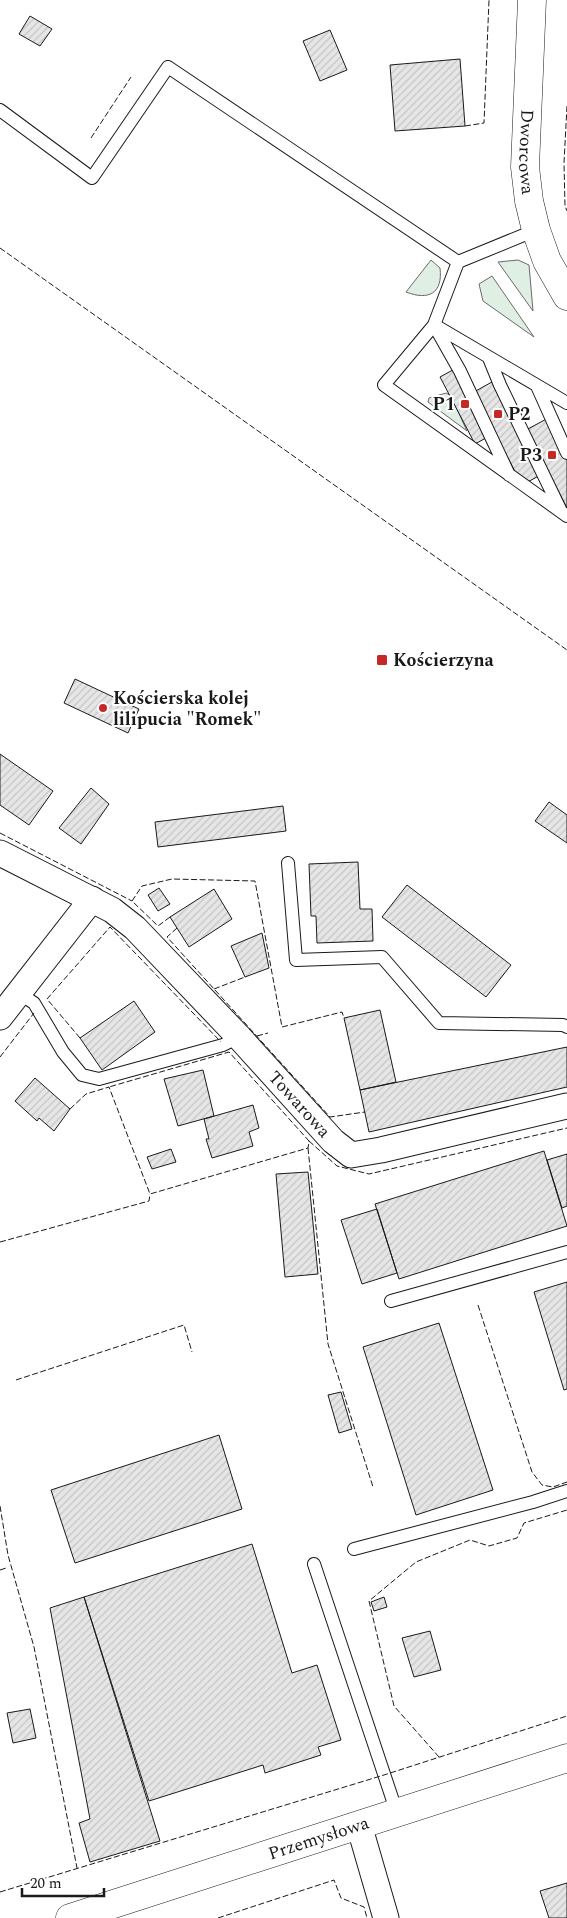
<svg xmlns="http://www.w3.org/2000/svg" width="567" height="1918" font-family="Spectral,serif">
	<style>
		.grass { fill: #e0efe3; stroke: #6a6a6a }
		.building { fill: url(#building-hatch); stroke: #1a1a1a }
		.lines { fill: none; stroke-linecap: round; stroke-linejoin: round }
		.lane-casing { stroke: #1a1a1a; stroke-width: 14 }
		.street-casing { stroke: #1a1a1a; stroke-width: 27 }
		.secondary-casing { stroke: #1a1a1a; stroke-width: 29 }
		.lane { stroke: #fff; stroke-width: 12 }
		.street { stroke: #fff; stroke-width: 25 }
		.secondary { stroke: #fff; stroke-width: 28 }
		.fence { stroke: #1a1a1a; stroke-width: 1; stroke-dasharray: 6 2.5; stroke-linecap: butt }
		.poi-dot { fill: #c62828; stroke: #fff; stroke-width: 2 }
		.labels { text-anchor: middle; stroke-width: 4; stroke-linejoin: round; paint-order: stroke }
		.street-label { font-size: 18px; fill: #1a1a1a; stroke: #fff }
		.poi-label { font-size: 18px; font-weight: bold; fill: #1a1a1a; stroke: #fff; text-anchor: start }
	</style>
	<defs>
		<pattern id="building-hatch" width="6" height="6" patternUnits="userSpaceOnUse" patternTransform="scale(1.25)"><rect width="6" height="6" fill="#e6e6e6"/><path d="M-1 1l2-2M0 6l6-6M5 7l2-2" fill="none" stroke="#c5c5c5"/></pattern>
	</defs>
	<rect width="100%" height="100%" fill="#fff"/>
	<path class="grass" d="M431 260 440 268C443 293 429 301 406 292Z
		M518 260 529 265 533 311 498 262Z
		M492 276 534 337 483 301 479 284Z
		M446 393 451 396 467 431 428 402 429 398Z"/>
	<path class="building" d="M30 16 52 29 40 46 19 34Z
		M330 30 347 70 320 81 303 41Z
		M460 59 465 126 395 131 390 65Z
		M460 366 474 392 499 378 526 430 552 416 567 444V508L548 471 522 485 495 433 475 444 440 377Z
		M75 679 139 709 128 733 64 703Z
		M0 754 53 791 29 825 0 805Z
		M91 788 109 804 81 844 59 828Z
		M549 802 567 815V843L535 821Z
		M283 806 286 831 158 847 155 822Z
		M358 862 360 909H372L373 941 317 943 316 916H311L309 864Z
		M407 885 511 965 486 997 382 917Z
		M159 888 170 904 158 911 148 895Z
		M214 889 232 919 189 947 170 917Z
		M262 933 269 968 245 977 231 946Z
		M134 1001 155 1032 102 1070 80 1038Z
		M380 1010 396 1082 360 1090 344 1018Z
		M567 1047V1087L369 1132 360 1090Z
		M203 1070 214 1116 178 1126 164 1079Z
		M35 1078 70 1109 54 1131 39 1118 37 1121 15 1101Z
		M253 1105 259 1128 249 1132 253 1146 212 1158 206 1139H209L204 1119Z
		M171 1149 176 1162 152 1169 147 1157Z
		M544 1151 567 1226 399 1279 375 1204Z
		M567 1154V1206L562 1208 547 1160Z
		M308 1172 318 1274 285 1277 276 1174Z
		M377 1209 397 1273 362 1284 341 1220Z
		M567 1282V1389L564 1390 534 1292Z
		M439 1323 493 1490 416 1515 363 1347Z
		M341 1392 352 1429 339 1433 328 1395Z
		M219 1435 242 1509 75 1563 51 1490Z
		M252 1544 292 1673 317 1665 341 1740 318 1747 321 1755 265 1773 263 1765 149 1801 84 1597Z
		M84 1597 160 1841 90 1862 79 1823 90 1819 50 1608Z
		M384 1597 387 1607 374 1611 371 1602Z
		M430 1631 441 1670 414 1677 402 1638Z
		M30 1709 36 1738 13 1743 7 1713Z
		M567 1883V1918H549L540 1891Z"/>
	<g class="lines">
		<g class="lane-casing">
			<path id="lane" d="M0 110 92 178 168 67 458 262
				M536 230 458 262 434 325 384 385 567 516
				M434 325 460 371 509 475
				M436 326 567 403
				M489 358 500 385 560 509
				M537 386 567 453
				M288 863 296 960 382 957 439 1023 563 1025 567 1027
				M20 994 34 1003 63 1052 82 1075 99 1079 223 1045 239 1037
				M391 1301 567 1252
				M354 1549 533 1502 567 1491
				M314 1564 397 1813"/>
		</g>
		<g class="street-casing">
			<g id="street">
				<path id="s1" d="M0 853 112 910 135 928 239 1037 333 1141 351 1155 381 1150 567 1106"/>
				<path d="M0 1017 92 899"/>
				<path d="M359 1825 386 1918"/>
			</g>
		</g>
		<g class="secondary-casing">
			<g id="secondary">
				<path id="s2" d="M532 0 525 167 529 201 536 230 547 261 567 296"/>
				<path id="s3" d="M70 1918 567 1758"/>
			</g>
		</g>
		<use href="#lane" class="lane"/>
		<use href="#street" class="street"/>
		<use href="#secondary" class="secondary"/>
		<path class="fence" d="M567 106 564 163 565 206 567 211
			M465 126 484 123 489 0
			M91 138 131 77
			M0 248 567 650
			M0 833 132 901
			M170 917 158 926 132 901 142 886 172 879 255 881 282 1027 342 1012 344 1018
			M177 928 167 937 330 1117 365 1112
			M214 989 245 977
			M257 1036 268 1033
			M80 1038 47 999 110 927 221 1042
			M0 1057 34 1013
			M70 1109 86 1094 109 1087 150 1194 308 1148 309 1141 229 1052 109 1087
			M309 1141 337 1166 369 1174 567 1128
			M308 1148 328 1344 373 1487
			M0 1242 149 1201 150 1194
			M478 1305 532 1472 542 1485 553 1487 567 1482
			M16 1380 184 1325 192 1352
			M0 1506 8 1555 34 1647 77 1868
			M0 1570 6 1568
			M439 1757 394 1706 369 1601 416 1562 470 1540 489 1546 517 1538 524 1523 567 1510
			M0 1892 384 1775 567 1716
			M218 1918 334 1880 341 1898 364 1907 367 1918"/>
	</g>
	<g class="poi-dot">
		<rect x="460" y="399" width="10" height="10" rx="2.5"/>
		<rect x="493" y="409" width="10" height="10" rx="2.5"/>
		<rect x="547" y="450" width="10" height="10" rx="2.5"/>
		<rect x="376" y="654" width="12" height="12" rx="2.5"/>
		<circle cx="103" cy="708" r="5"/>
	</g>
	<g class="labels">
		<g class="street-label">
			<text dy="6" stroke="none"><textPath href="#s2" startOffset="152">Dworcowa</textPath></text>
			<text dy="6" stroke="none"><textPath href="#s1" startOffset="396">Towarowa</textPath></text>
			<text dy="6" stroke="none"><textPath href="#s3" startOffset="261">Przemysłowa</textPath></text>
		</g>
		<g class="poi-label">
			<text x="455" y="410" text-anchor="end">P1</text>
			<text x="508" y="420">P2</text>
			<text x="542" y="461" text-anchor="end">P3</text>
			<text x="393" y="666">Kościerzyna</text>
			<text x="113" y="704">Kościerska kolej<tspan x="113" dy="21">lilipucia "Romek"</tspan></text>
		</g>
	</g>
	<path d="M22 1888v8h82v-8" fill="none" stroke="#1a1a1a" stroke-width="2.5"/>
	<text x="30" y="1888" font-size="15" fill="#1a1a1a" stroke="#ffffff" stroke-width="4" paint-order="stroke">20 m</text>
</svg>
